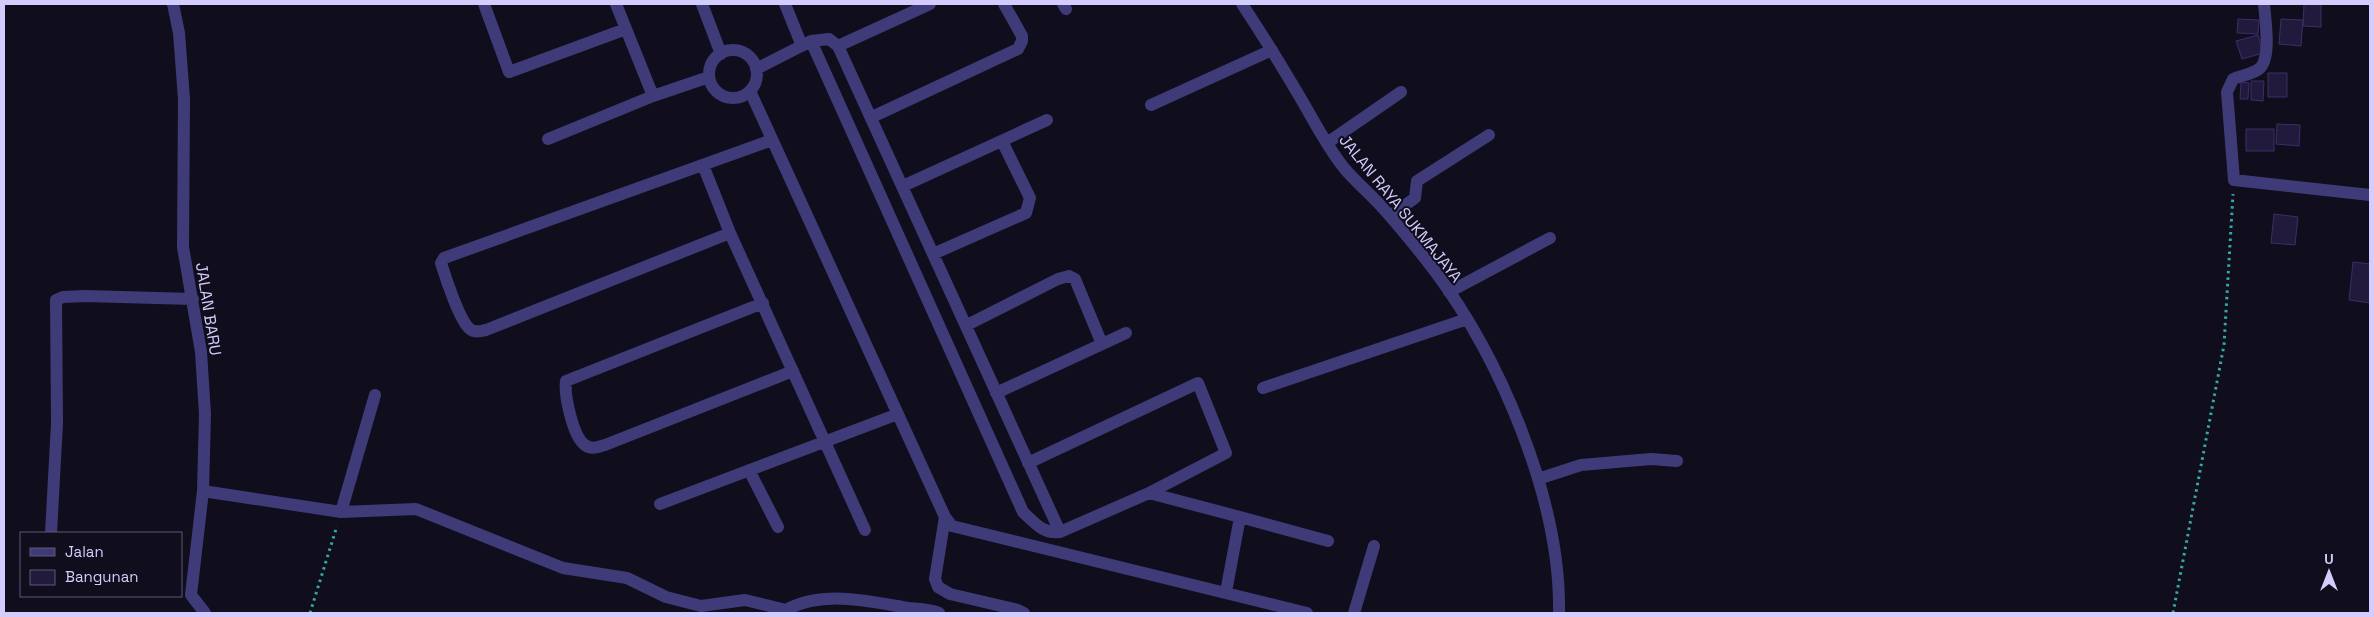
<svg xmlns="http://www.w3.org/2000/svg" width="2374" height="617" font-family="'Space Grotesk',sans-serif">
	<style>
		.building { fill: #221a3d; stroke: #3b2e68 }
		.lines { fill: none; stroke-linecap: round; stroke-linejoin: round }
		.path { stroke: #34a8a4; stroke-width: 3; stroke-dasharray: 2.5 4; stroke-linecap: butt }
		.minor { stroke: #3f3b79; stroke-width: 12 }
		.labels { text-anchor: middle; stroke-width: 4; stroke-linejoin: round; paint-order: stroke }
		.street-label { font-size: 16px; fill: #d3ccfc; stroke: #100d1d }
	</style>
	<rect width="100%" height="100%" fill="#100d1d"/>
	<path class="building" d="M2304 4H2321V27L2303 26Z
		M2238 19 2259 20 2258 34 2237 33Z
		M2281 19 2303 20 2301 46 2279 44Z
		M2258 35 2263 53 2242 59 2236 41Z
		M2268 73H2287V97H2268Z
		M2251 81H2264L2263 101 2251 100Z
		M2241 82 2249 83 2248 99H2240Z
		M2277 124 2300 125 2299 146 2276 144Z
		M2246 129H2274V151H2246Z
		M2274 214 2298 217 2295 245 2271 243Z
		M2353 262 2370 264V303L2349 300Z"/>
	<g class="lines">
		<path class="path" d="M310 613 337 526
			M2173 613 2224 345 2233 194"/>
		<path class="minor" d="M173 4 179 33 184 99 183 247 201 352 205 414 203 491 191 595 205 613
			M484 4 509 72 626 29
			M616 4 653 96
			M702 4 721 54
			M785 4 802 46
			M1063 4 1066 9
			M1242 4C1264 37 1284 70 1304 104 1316 125 1328 148 1344 168 1355 181 1369 193 1381 206 1399 226 1417 248 1434 270 1501 359 1561 501 1559 613
			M2264 4C2265 19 2272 59 2259 69 2252 74 2241 76 2233 79L2227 92 2234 180 2370 195
			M811 41 1023 512C1035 523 1043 534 1060 532L1149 493 1226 453 1198 383 1028 463
			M838 46 930 4
			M709 74a24 24 0 1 1 48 0a24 24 0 1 1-48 0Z
			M756 69 811 41 829 39 838 46 1060 532
			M750 91 945 517 952 526 1307 613
			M1151 105 1272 50
			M872 117 1018 49 1022 41V36L1004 4
			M548 139 653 96 709 77
			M1327 143 1401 92
			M703 165 730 233 865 530
			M903 186 1047 120
			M1390 216 1415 198 1417 181 1489 135
			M730 233 486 330C480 331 475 333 470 329 460 322 445 276 441 263L444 258 772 140
			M933 254 1026 213 1030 198 1002 141
			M1449 292 1550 238
			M763 303 566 381C564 395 573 437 585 445 592 450 598 447 605 445L793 371
			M967 325 1058 279 1069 276 1075 279 1102 344
			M1263 388 1467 319
			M996 393 1126 333
			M749 470 778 527
			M1538 479 1581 465 1651 459 1677 461
			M203 491 341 512 416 509 563 568 627 578 666 597 701 606 745 600 786 610
			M1149 493 1240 517 1226 592
			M660 504 898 414
			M341 512 375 395
			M945 517 935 579 938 587 950 594 1018 610 1024 613
			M1240 517 1328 541
			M51 533 57 423 56 300 63 297 85 296 193 299
			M785 613 786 610C822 590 870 601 908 608 918 609 930 609 939 613
			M1354 613 1374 546"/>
	</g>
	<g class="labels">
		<g class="street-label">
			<text transform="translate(1401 208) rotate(51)" y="6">JALAN RAYA SUKMAJAYA</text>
			<text transform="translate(209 309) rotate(81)" y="6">JALAN BARU</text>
		</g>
	</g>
	<rect width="2374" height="617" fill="none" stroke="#d3ccfc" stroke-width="10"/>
	<rect x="20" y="532" width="162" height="65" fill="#100d1d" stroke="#5e5976"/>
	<rect x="30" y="548" width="25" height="8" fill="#3f3b79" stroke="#5e5976"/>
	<text x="65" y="557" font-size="15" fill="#d3ccfc">Jalan</text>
	<rect x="30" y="570" width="25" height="15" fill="#221a3d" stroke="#5e5976"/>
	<text x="65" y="582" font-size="15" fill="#d3ccfc">Bangunan</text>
	<g transform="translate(2329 572)" stroke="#100d1d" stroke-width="4" paint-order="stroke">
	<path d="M0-4L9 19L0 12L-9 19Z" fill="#d3ccfc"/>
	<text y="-8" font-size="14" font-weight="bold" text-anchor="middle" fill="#d3ccfc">U</text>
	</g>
</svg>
